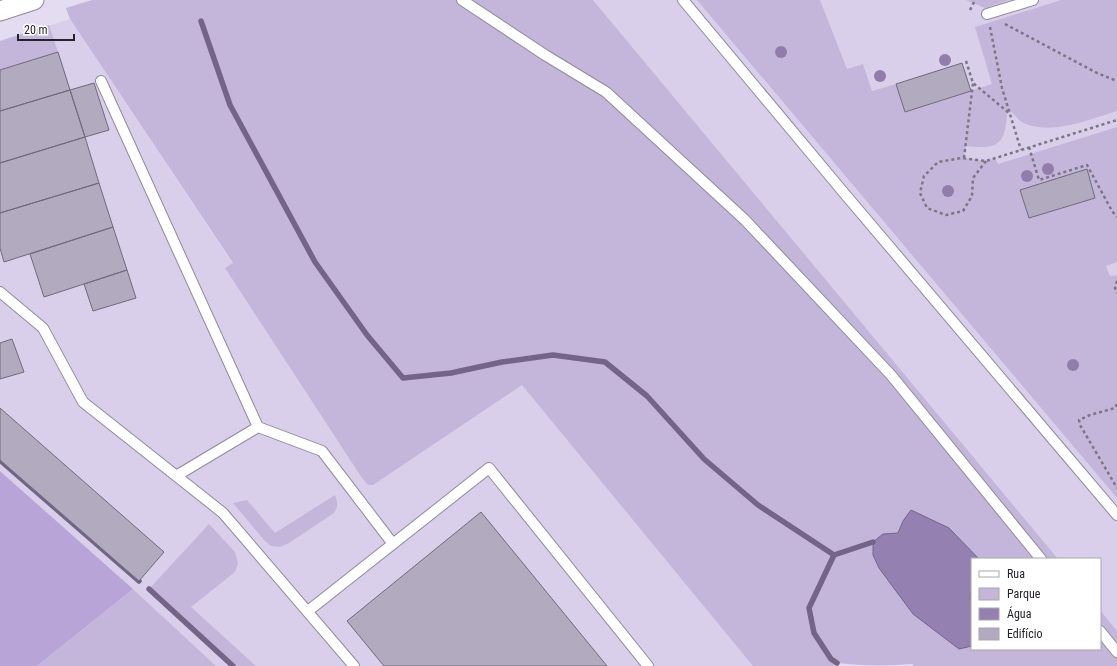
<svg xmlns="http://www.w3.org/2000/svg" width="1117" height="666" font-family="'Roboto Condensed',sans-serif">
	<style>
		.built { fill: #d9cfea }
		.green { fill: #c4b6da }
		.forest { fill: #b9a4d8 }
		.water { fill: #9480b1; stroke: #736488 }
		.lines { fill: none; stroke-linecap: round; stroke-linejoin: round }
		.stream { stroke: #736488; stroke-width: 5.5 }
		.building { fill: #b2aabe; stroke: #706a7c }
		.service-casing { stroke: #90899c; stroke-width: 12 }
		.minor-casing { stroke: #90899c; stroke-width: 21 }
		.path { stroke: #7b7684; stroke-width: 2.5; stroke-dasharray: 3 3; stroke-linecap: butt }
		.service { stroke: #fff; stroke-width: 10 }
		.minor { stroke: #fff; stroke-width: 19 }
		.tree { fill: #917daa }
	</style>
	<rect width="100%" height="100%" fill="#e4dcf1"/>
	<path class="built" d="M593 0H1117V631L1100 610V559H1057Z
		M70 19 233 264 522 370 769 666H216L133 589 0 471V41Z"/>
	<path class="green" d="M92 0H593L1058 559H979L977 557 903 521 898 533 883 534 879 568C903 597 930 625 959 649L972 646V649H1100V610L1117 631V666H914L912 664C888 666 862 666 837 663L834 666H753L522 385 373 485H368L362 478 225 268 233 263 70 19 66 8Z
		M697 0H820L847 69 863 64 872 91 896 84 905 112 992 84 975 27 1061 0H1117V111C1089 119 1055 135 1026 124 1020 122 1016 117 1012 112L1007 114C1005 147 996 149 966 146L964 158 986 161 995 158 998 164 1117 127V262L1106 266 1110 276 1117 275V498Z
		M966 0H1009L985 8Z
		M49 25 58 52 0 70V41Z
		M335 495C338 503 338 507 334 513L289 543 280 547 271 546 264 540 233 503 247 500 275 533Z
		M209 524 235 552 238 563 235 572 191 607 256 666H233L149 589Z
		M133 589 216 666H37Z"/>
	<path class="forest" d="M0 471 133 589 37 666H0Z"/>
	<path class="water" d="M911 510 949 528 979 559H972V587L970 599 972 603V646L959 649 913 614 879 568 873 555V542L883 534 898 533 903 521Z"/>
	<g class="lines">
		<path class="stream" d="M201 21 230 105 315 262 367 335 403 378 451 373 502 362 553 355 605 362 647 396 704 459 758 505 834 555
			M0 460 139 581
			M149 589 233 666
			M837 663 831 659 814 633 809 608 834 555 873 542"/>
	</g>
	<path class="building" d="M58 52 70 90 0 111V70Z
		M962 63 971 91 905 112 896 84Z
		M94 83 109 130 85 137 70 90Z
		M70 90 85 137 0 163V111Z
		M85 137 99 183 0 213V163Z
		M1087 169 1095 198 1029 218 1020 190Z
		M99 183 113 227 4 262 0 248V213Z
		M113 227 127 270 44 297 30 254Z
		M127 270 136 298 93 311 84 284Z
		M12 339 24 372 0 379V343Z
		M0 408 164 552 139 581 0 460Z
		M481 512 607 666H384L347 621Z"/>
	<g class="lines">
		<g class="service-casing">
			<path id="service" d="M462 0 545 55 606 92 745 220 891 375 1041 559
				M683 0 844 193 1117 515
				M987 14 1033 0
				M101 81 258 427
				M0 292 43 328 83 402 223 513 354 666
				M176 476 258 427 322 451 393 544
				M308 611 489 468 648 666
				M1100 631 1117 652"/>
		</g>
		<g class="minor-casing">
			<path id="minor" d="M0 11 34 0"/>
		</g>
		<path class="path" d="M970 10 975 0
			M1005 24 1097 73 1117 81
			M990 27 1002 88 1021 150
			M966 61 973 83 1009 113
			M1029 147 1039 180 1087 165 1112 211 1117 217
			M964 158 973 83
			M986 161 973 178 972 196 963 211 946 215 927 208 920 193 924 176 938 162 961 158 986 161 1117 120
			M1117 281 1115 288 1117 293
			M1117 404 1115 408 1090 415 1079 420 1080 425 1117 488"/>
		<use href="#service" class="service"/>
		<use href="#minor" class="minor"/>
	</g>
	<g class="tree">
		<circle cx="781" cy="52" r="6"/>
		<circle cx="945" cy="60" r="6"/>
		<circle cx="880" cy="76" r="6"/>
		<circle cx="1048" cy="169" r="6"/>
		<circle cx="1027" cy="176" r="6"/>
		<circle cx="948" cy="191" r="6"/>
		<circle cx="1073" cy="365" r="6"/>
	</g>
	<rect x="971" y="558" width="130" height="92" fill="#ffffff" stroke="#a8a7aa"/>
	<rect x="979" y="571" width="20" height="6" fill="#ffffff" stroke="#a8a7aa"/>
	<text x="1007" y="578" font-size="12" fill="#25222a">Rua</text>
	<rect x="979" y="588" width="20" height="12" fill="#c4b6da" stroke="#a8a7aa"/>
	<text x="1007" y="598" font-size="12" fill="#25222a">Parque</text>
	<rect x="979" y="608" width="20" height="12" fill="#9480b1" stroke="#a8a7aa"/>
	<text x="1007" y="618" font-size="12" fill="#25222a">Água</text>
	<rect x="979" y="628" width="20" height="12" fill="#b2aabe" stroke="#a8a7aa"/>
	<text x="1007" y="638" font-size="12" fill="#25222a">Edifício</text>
	<path d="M18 34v6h56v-6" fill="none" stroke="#25222a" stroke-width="2"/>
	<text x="24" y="34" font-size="12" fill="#25222a" stroke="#ffffff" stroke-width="3" paint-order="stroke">20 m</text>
</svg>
